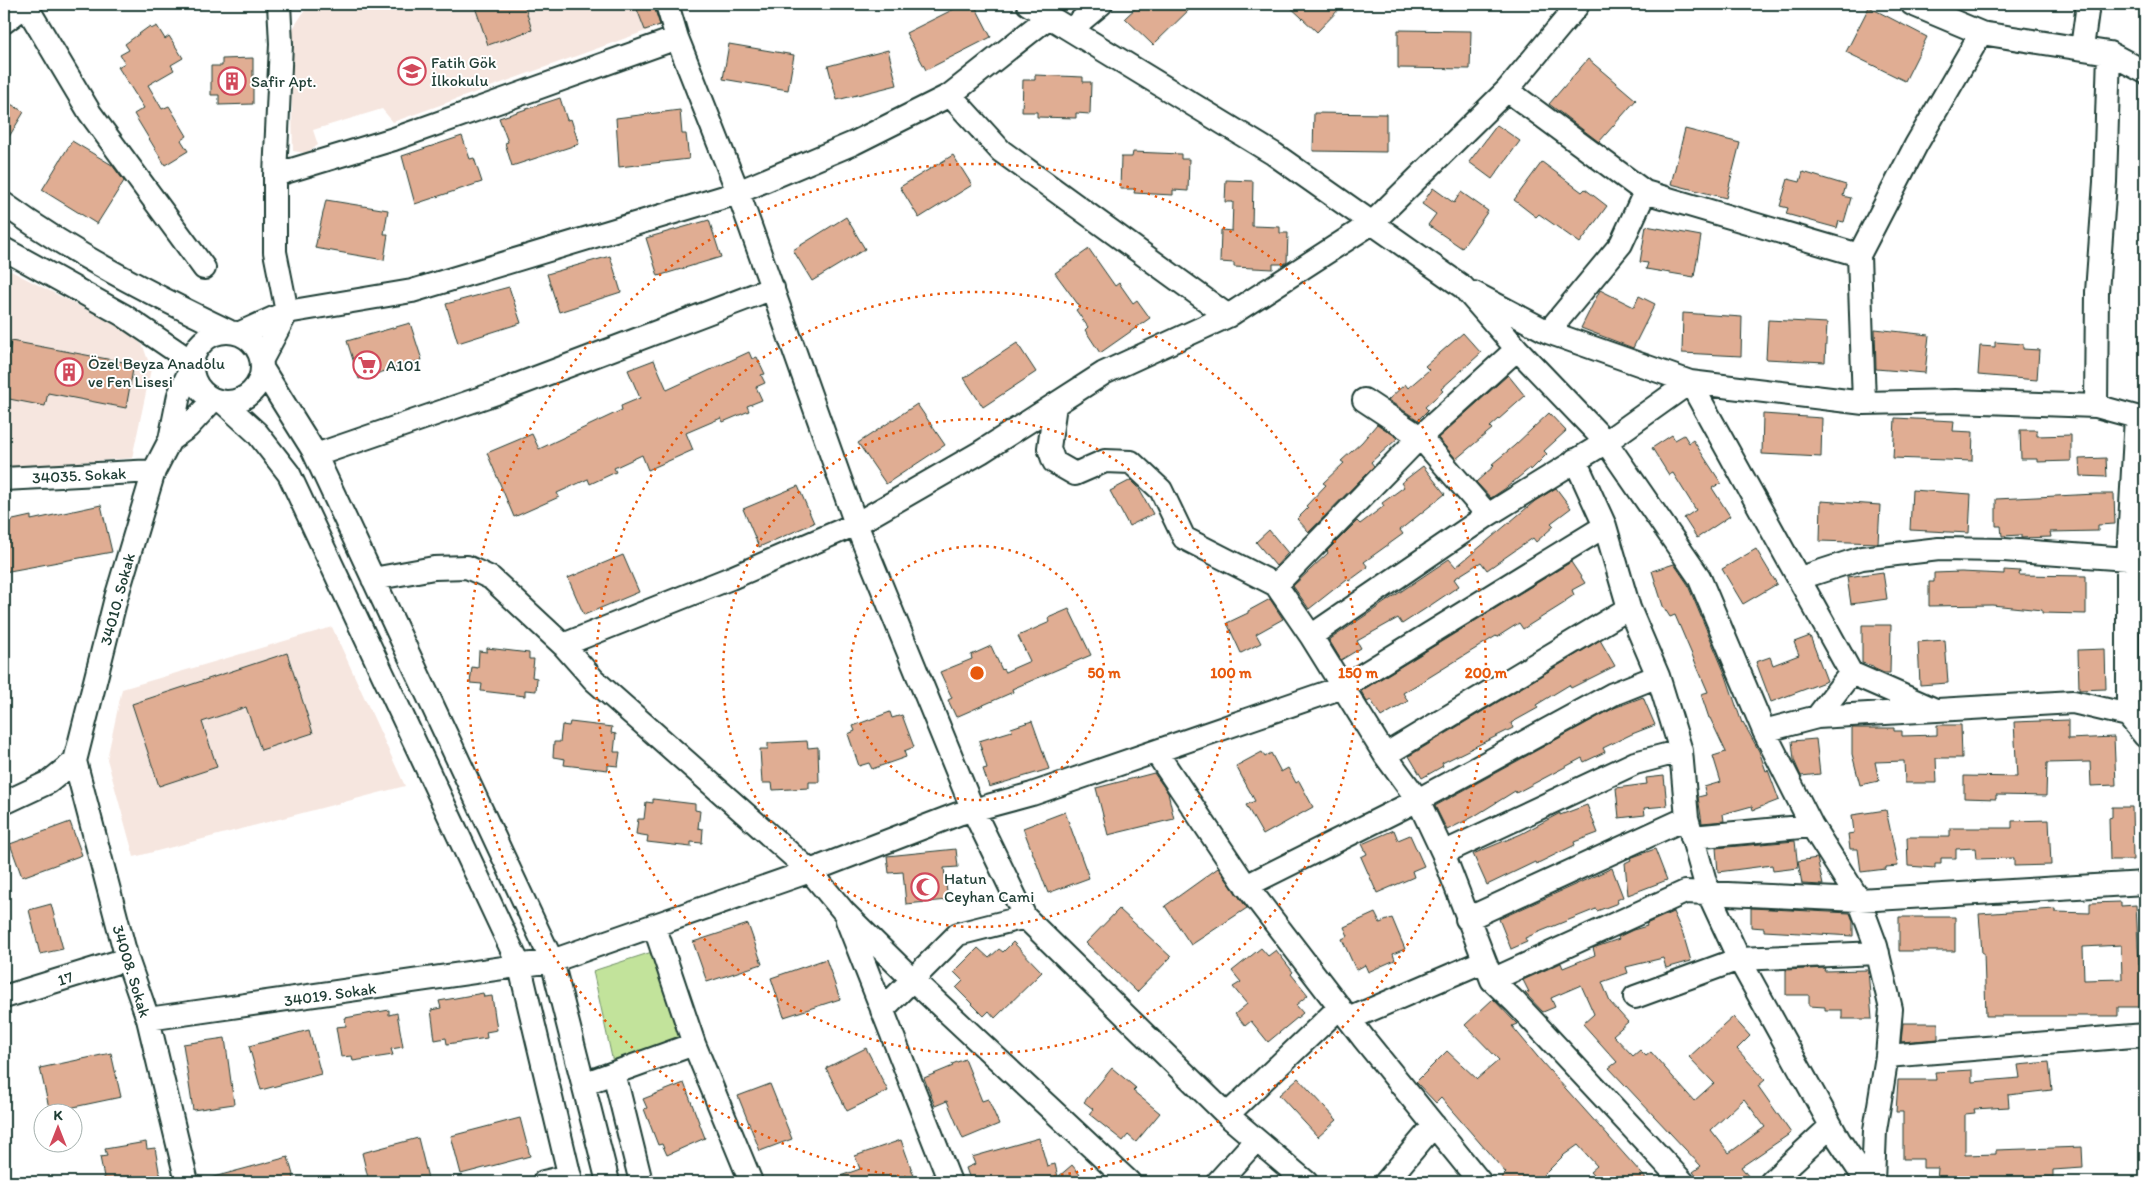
<svg xmlns="http://www.w3.org/2000/svg" width="2149" height="1186" font-family="Itim,sans-serif">
	<style>
		.built { fill: #f6e6df }
		.green { fill: #c2e39b; stroke: #709068 }
		.building { fill: #e0ad93; stroke: #1f3d34; fill-rule: evenodd }
		.lines { fill: none; stroke-linecap: round; stroke-linejoin: round }
		.minor-casing { stroke: #1f3d34; stroke-width: 26 }
		.minor { stroke: #fff; stroke-width: 22 }
		.ring { fill: none; stroke: #e8590c; stroke-width: 2.5; stroke-dasharray: 2.5 5 }
		.labels { text-anchor: middle; stroke-width: 4; stroke-linejoin: round; paint-order: stroke }
		.poi-label { font-size: 16px; fill: #1f3d34; stroke: #fff; text-anchor: start }
		.street-label { font-size: 16px; fill: #1f3d34; stroke: #fff }
		.centre { fill: #e8590c; stroke: #fff; stroke-width: 2.5 }
		.ring-label { font-size: 15px; text-anchor: middle; font-weight: bold; fill: #e8590c; stroke: #fff; stroke-width: 4; stroke-linejoin: round; paint-order: stroke }
	</style>
	<rect width="100%" height="100%" fill="#fff"/>
	<filter id="ink" filterUnits="userSpaceOnUse"><feTurbulence type="fractalNoise" baseFrequency=".02" numOctaves="2"/><feDisplacementMap in="SourceGraphic" scale="10" xChannelSelector="R" yChannelSelector="G"/><feConvolveMatrix kernelMatrix="1 2 1 2 8 2 1 2 1" color-interpolation-filters="sRGB"/></filter>
	<g filter="url(#ink)">
		<path class="built" d="M309 4H657L665 24 393 122 382 109 313 130 318 145 306 153 293 151 290 33Z
			M11 271 130 332 143 346 151 369 132 458 4 468V275Z
			M332 627 405 786 134 857 107 759 122 689Z"/>
		<path class="green" d="M655 951 688 1042 614 1067 593 971Z"/>
		<path class="building" d="M474 4H524L532 30 488 45Z
			M635 4H653L660 25 645 30Z
			M964 4H974L991 37 926 70 906 33Z
			M1140 4H1195L1153 45 1125 18Z
			M1287 4H1344L1317 32Z
			M1869 7 1927 37 1905 81 1846 52Z
			M150 26 151 29 157 26 165 39 169 36 183 58 171 65 174 70 148 85 162 109 169 106 187 136 181 140 188 151 165 165 134 114 144 108 118 67 125 63 120 55 129 50 125 44Z
			M1398 30 1471 31 1470 69 1398 68Z
			M729 44 794 55 788 90 723 79Z
			M888 50 897 85 837 100 828 66Z
			M253 58V104L219 105V95H211V66H222V59Z
			M1588 59 1636 100 1599 142 1549 104Z
			M1035 75 1083 77V82H1091L1090 114 1076 113V118L1037 117V112H1022L1023 80H1035Z
			M560 98 567 120 571 119 579 144 512 166 505 143 508 142 499 118Z
			M4 100 24 112 4 145Z
			M680 110 682 134H686L689 159 619 167 616 118Z
			M1314 113 1386 114V152L1313 151Z
			M1497 125 1520 141 1492 179 1469 162Z
			M1685 129 1740 143 1726 198 1671 184Z
			M462 136 470 159 474 158 482 182 415 204 402 156Z
			M72 141 112 165 124 181 97 224 42 190Z
			M1133 152 1181 154V159H1189L1188 191 1173 190V195L1134 193 1135 189H1120L1121 157H1132Z
			M953 155 972 185 919 218 900 187Z
			M1542 162 1582 192 1585 189 1607 206 1580 243 1539 214 1536 217 1514 200Z
			M1803 172 1846 185 1843 196 1851 198 1844 222 1839 221 1837 228 1786 214 1788 208 1780 206 1788 179 1800 182Z
			M1226 180 1253 181 1252 226 1280 227V233H1288L1287 262 1284 264H1273V269L1234 267V263L1220 262 1221 230 1232 231 1233 202H1225Z
			M1433 188 1454 203 1461 192 1488 211 1462 248 1428 225 1436 214 1422 204Z
			M326 200 388 210 384 234H388L384 260 315 248Z
			M846 217 865 249 812 281 793 250Z
			M709 220 721 257 658 276 646 238Z
			M1646 226 1701 236 1694 277 1646 269 1648 263 1640 262Z
			M1089 249 1115 286 1119 283 1133 303 1137 300 1150 318 1100 353 1085 330 1088 327 1076 310 1080 307 1055 273Z
			M610 256 621 292 559 312 547 274Z
			M509 287 521 323 458 343 446 304Z
			M1600 290 1634 307 1639 296 1655 304 1633 348 1581 328Z
			M1683 313 1742 317 1741 356 1682 353Z
			M1768 320 1827 323 1825 362 1766 359Z
			M410 323 422 360 359 379 347 341Z
			M1875 329 1929 335 1925 373 1876 369Z
			M1463 333 1481 353 1441 389 1443 391 1425 407 1428 410 1418 420 1388 400 1405 384 1408 388 1429 370 1425 366Z
			M11 341 134 364 126 408 48 393 45 406 4 398V381Z
			M1995 342 2023 344V349L2039 350 2037 380 1978 375 1980 346 1995 347Z
			M1017 343 1036 372 983 407 964 378Z
			M749 352 752 359 757 357 765 374 761 375 765 383 756 387 762 400 747 406 749 411 723 422 721 418 686 433 693 450 648 470 642 455 614 468 616 472 590 484 588 479 557 493 559 497 514 517 487 453 532 434 539 449 622 410 621 406 640 398 628 370 654 360 667 390Z
			M1508 375 1525 396 1490 427 1492 429 1456 459 1438 438Z
			M917 404 945 445 886 484 858 443Z
			M1549 413 1566 431 1544 451 1547 454 1531 470 1530 468 1506 488 1491 498 1476 482 1494 466 1492 464 1514 446Z
			M1763 414 1822 418 1821 457 1762 454Z
			M1895 418 1954 421 1953 431 1973 432 1972 461 1893 458Z
			M1377 424 1398 438 1371 462 1374 466 1309 532 1297 519 1308 508 1306 506 1326 485 1323 483 1344 463 1341 461 1362 442Z
			M2020 430H2037V436L2071 435V461L2037 462V459H2021Z
			M1672 435 1675 440 1684 435 1689 443 1693 440 1721 483 1712 488 1730 516 1697 538 1684 518 1696 510 1673 473 1669 475 1652 448Z
			M2106 458 2107 477 2080 476 2079 459Z
			M1423 466 1445 494 1400 530 1403 534 1364 562 1368 567 1349 581 1347 579 1309 609 1293 586 1328 553 1327 551 1357 521 1360 524 1384 506 1382 503 1404 487 1401 483Z
			M1131 480 1138 487 1153 514 1129 526 1110 491Z
			M798 486 814 523 759 547 743 509Z
			M1556 488 1571 508 1551 523 1554 526 1536 542 1533 538 1487 570 1481 562 1454 579 1459 586 1425 609 1402 624 1398 618 1357 641 1361 648 1341 660 1329 640 1449 559 1456 567 1535 501Z
			M1912 490 1971 494 1969 533 1910 530Z
			M2096 494H2114L2115 524 2098 525V531L2050 532 2051 537 2021 538V535L2002 536 2001 526H1996V499Z
			M1821 501 1880 505 1878 543 1820 541Z
			M101 505 112 552 4 572V522L31 516V520Z
			M1269 530 1288 553 1276 566 1256 542Z
			M1756 549 1777 584 1743 604 1722 569Z
			M623 555 639 592 584 615 568 578Z
			M1571 562 1585 583 1572 590 1574 595 1565 601 1566 602 1523 629 1519 623 1497 637 1496 636 1428 678 1403 693 1408 701 1381 717 1371 700 1367 702 1361 691Z
			M1674 564 1687 583 1726 676 1742 723 1743 722 1759 751 1766 771 1768 770 1779 800 1753 810 1752 806 1723 814 1724 821 1702 823 1698 797 1706 795 1704 787 1721 782 1713 756 1726 752 1710 718H1709L1701 694 1708 692 1675 615 1670 617 1663 606 1652 571Z
			M2004 570 2020 571 2019 575 2086 576V614L2042 613V610L1992 605 1929 606V582H1934V573L1961 572 2004 574Z
			M1883 572 1887 599 1851 604 1847 577Z
			M1270 599 1283 619 1256 634 1261 643 1241 653 1227 623 1248 613V611Z
			M1069 609 1091 655 1012 689 1013 692 956 717 948 700 952 698 940 672 972 659 971 655 991 646 1002 670 1003 669 1005 672 1030 661 1018 636 1050 622 1048 618Z
			M1862 625H1891L1890 673H1884L1873 668V666L1862 663Z
			M1810 636 1827 681 1771 702 1756 662 1770 657 1773 665 1799 655 1794 642Z
			M1600 640 1615 666 1571 688 1569 685 1536 705 1538 708 1511 723 1513 728 1442 763 1443 766 1422 778 1409 756Z
			M1945 640 1948 683 1920 685 1918 642Z
			M487 648 529 653V659H534L532 677 537 678 536 691 525 690V696L481 691 482 684 470 683 472 667 478 668 479 651 487 652Z
			M2105 649 2106 689 2079 690 2078 650Z
			M287 653 313 733 261 750 246 707 202 722 217 767 159 786 132 704Z
			M1643 697 1655 725 1632 734 1603 748 1605 752 1584 762 1582 758 1516 793 1515 791 1473 817 1447 830 1435 806 1614 708Z
			M890 712 892 718 902 715 914 747 904 751 906 757 872 769 869 763 859 766 848 734 855 731 853 726Z
			M2068 720V739L2114 737 2116 785 2091 786 2090 762 2047 763 2046 796 1996 795V799L1964 798V776L2017 777 2014 722Z
			M1032 721 1049 769 989 787 983 769 987 768 979 741 1012 731 1011 728Z
			M570 722 612 727 611 733 616 734 614 752H620L618 766 608 765V770L564 765 565 759 553 757 554 742H560L562 725 569 726Z
			M1937 725H1961L1962 758H1936L1937 783H1905L1904 761 1875 762 1879 781 1860 785 1852 754V728H1894V731H1902V736L1937 735Z
			M1816 739 1820 774 1801 776 1794 760 1792 741Z
			M807 741 808 748 818 747 819 782H809V788L773 790 772 783H762L760 749H768V743Z
			M1262 752 1265 757 1271 753 1281 772 1288 768 1296 783 1299 781 1313 807 1263 835 1246 805 1255 801 1236 766Z
			M1154 773 1168 793 1174 819 1108 835 1096 788Z
			M1664 776 1667 806 1644 808 1645 815 1619 818 1616 788 1647 784 1646 778Z
			M653 799 695 804V810L700 811 698 828 703 829 702 843 691 842V847L647 842 648 836 636 834 638 819H644L646 802 653 803Z
			M1587 805 1598 833 1574 842 1575 845 1536 864 1535 862 1487 885 1473 854 1521 834 1560 813V815Z
			M2112 807H2132L2133 860H2110L2109 818 2112 817Z
			M1886 810 1898 866 1886 867V869L1861 872 1858 849H1850L1848 834 1854 833 1852 815Z
			M1065 812 1089 878 1048 893 1023 828Z
			M2049 820 2051 865 2014 866V858L1976 859 1975 848 1956 849V858H1941V864H1935V868L1908 866 1907 837H1950V828H2012V821Z
			M70 822 82 855 22 877 10 844Z
			M1394 830 1398 840 1410 835 1424 866 1412 871 1414 877 1377 893 1361 857 1367 854 1362 844Z
			M1795 841 1798 868 1773 871 1772 865 1718 872 1716 848Z
			M956 849 958 867 944 868 948 900 906 904 903 872 889 873 887 856Z
			M1655 849 1667 880 1628 895 1625 863 1631 860 1630 858Z
			M1817 858 1823 885 1802 884 1798 861Z
			M1218 868 1247 908 1191 945 1165 906Z
			M1612 868 1623 897 1617 900 1618 903 1597 911 1596 909 1539 932 1525 938 1527 942 1511 949 1499 919Z
			M2121 902V906L2136 905 2139 965H2145V1007H2118V1016H1986L1984 953H1982L1979 914 2055 909V912L2090 913V903ZM2121 945 2122 979 2084 980 2083 947Z
			M51 904 63 949 40 954 29 910Z
			M1751 908 1850 913 1853 921V936L1764 931V928L1751 927Z
			M1119 909 1171 957 1137 992 1086 943Z
			M1673 912 1683 934 1691 961 1666 968 1663 958 1626 967 1628 973 1602 982 1610 1002 1628 1022 1613 1035 1633 1056 1640 1050 1646 1056 1651 1052 1694 1101 1714 1083 1689 1057 1733 1017 1750 1036 1737 1049 1765 1080 1758 1086 1791 1133 1741 1167 1753 1182H1701L1693 1172 1701 1166 1609 1068 1617 1062 1583 1024 1594 1014 1581 985 1551 998 1555 1007 1543 1012 1525 993 1529 992 1523 980 1561 963 1563 968 1595 955 1593 948 1619 939 1618 937 1633 930 1647 926 1646 924ZM1744 1099 1765 1127 1729 1153 1711 1130Z
			M1375 913 1380 923 1392 918 1405 949 1393 954 1395 960 1368 972 1365 965 1356 970 1342 939 1348 936 1344 927Z
			M1899 917H1955V951H1899Z
			M748 924 762 964 707 982 693 942Z
			M1013 942 1042 972 995 1018 989 1011 984 1016 956 988 963 981 954 972 978 948 989 958 999 949 1003 952Z
			M1261 948 1268 956 1276 950 1293 972 1291 974 1308 995 1296 1005 1303 1013 1268 1042 1251 1021 1245 1026 1235 1014 1247 1004 1233 987 1241 982 1232 971Z
			M826 959 840 999 784 1017 771 978Z
			M1825 968 1824 971 1868 970 1872 1019H1842V1010H1825V1007L1809 1006V995H1786V970Z
			M483 993 484 997 492 996 497 1030 486 1032 487 1038 447 1044 446 1038 435 1040 431 1010 441 1008 439 1001Z
			M1493 999 1517 1024 1512 1026 1542 1062 1649 1182H1599L1590 1172 1597 1166 1578 1145 1564 1155 1537 1182H1497L1506 1173 1441 1098 1436 1103 1416 1082 1447 1051 1477 1079 1499 1060 1465 1025Z
			M389 1010V1015L397 1013 403 1047 391 1049 393 1055 353 1061 352 1056 341 1057 336 1027 346 1026 345 1018Z
			M1903 1023H1938V1039L1901 1042Z
			M309 1030 321 1074 261 1090 249 1046Z
			M225 1038 234 1104 193 1110 183 1044Z
			M866 1048 888 1091 847 1111 826 1068Z
			M111 1053 121 1097 50 1112 40 1068Z
			M965 1059 982 1101 988 1099 999 1124 963 1139 947 1101 935 1106 924 1078 953 1066 952 1064Z
			M2049 1062 2052 1090 2008 1095 2009 1107 1974 1109 1975 1113 1965 1114V1155L1996 1154V1150L2082 1147 2083 1168 2053 1170V1177H2022V1182H1996V1179L1937 1180 1938 1168H1923V1159H1903V1112H1896L1898 1080H1936L1935 1072 1972 1070V1082L2020 1078 2018 1065Z
			M1112 1068 1136 1088 1133 1091 1160 1113 1136 1142 1128 1135 1123 1141 1089 1114 1093 1109 1084 1102Z
			M1298 1078 1337 1120 1318 1137 1279 1095Z
			M684 1083 705 1138 667 1155 662 1144 658 1145 644 1109 647 1108 643 1099Z
			M770 1084 792 1139 760 1151 738 1096Z
			M520 1118 530 1156 461 1174 451 1136Z
			M418 1138 429 1182H369L362 1153Z
			M1039 1138 1047 1166 1055 1164 1058 1177 1072 1165 1086 1182H971L966 1168 975 1164 972 1157Z
			M901 1140 915 1179 907 1182H829V1180L860 1169 855 1156Z
			M146 1142 147 1149 155 1148 160 1177 130 1182H105L100 1157 107 1156 105 1149Z
			M288 1157 295 1182H210V1178Z"/>
		<g class="lines">
			<g class="minor-casing">
				<path id="minor" d="M25 4 90 113 204 268
					M667 4 677 38 738 192 856 524 973 810 1025 917 1227 1115 1306 1182
					M1028 4 1274 154 1463 287 1517 349 1606 442 1699 577 1764 731 1812 826 1859 900 1876 946 1891 1009 1887 1056 1875 1130 1873 1182
					M1912 4 1981 33
					M4 22 28 4
					M1071 29 1101 4
					M2082 48 2088 4
					M1507 90 1645 192 1859 255
					M950 95 1001 151 1228 316
					M275 175 394 139 677 38
					M4 204C73 254 151 294 228 331
					M4 249 123 315 192 362
					M1474 293 1548 332 1690 382 1864 403 1955 401 2096 406 2136 417 2145 423
					M192 367a35 35 0 1 1 70 0a35 35 0 1 1-70 0Z
					M1548 332 1621 244 1645 192
					M240 333 287 312 412 291 731 195 854 143 950 95 1050 16
					M262 359 287 312 275 252V175L281 44 279 4
					M191 368 179 395 170 440 188 427 213 400
					M263 370 313 450 552 961 608 1182
					M1690 382 1851 673 1817 717
					M1364 400 1420 437 1488 515
					M223 402 257 433 289 474 520 967 571 1182
					M1864 403 1859 255 1916 145 1981 33 2109 53 2145 72
					M1055 405 1049 448 1054 462 1075 474 1105 461 1131 462 1161 490 1184 538 1276 585 1311 636 1385 755 1418 800 1443 853 1492 980 1515 1002 1683 1182
					M2096 406 2097 292 2105 182 2109 53
					M2136 417 2128 559V715L2145 736
					M170 440 154 471 116 598 75 761 127 959 148 1019 187 1182
					M316 455 496 393 773 288
					M1575 460 1605 526 1629 608 1658 676 1681 751 1687 818 1708 892 1739 959 1839 1140 1867 1182
					M4 479 154 471
					M1800 578 1862 558 1939 549 2004 550 2128 559
					M373 579 434 568 467 567 491 578 563 645 594 680 810 871 844 912 913 980 1129 1182
					M1276 585 1420 437 1517 349
					M1311 636 1488 515 1606 442 1690 382
					M563 645 731 578 856 524 981 452 1104 373 1228 316 1372 223 1507 90 1577 6
					M1851 673 1933 709
					M1764 731 1817 717 2073 702 2128 715
					M1156 752 1242 880 1364 1039 1480 1182
					M1385 755 1629 608
					M4 803 49 782 75 761
					M1692 837 1812 826
					M1443 853 1635 763 1681 751
					M1246 886 1418 800 1613 694 1658 676
					M1467 919 1687 818
					M847 920 950 1182
					M654 925 694 1044 751 1182
					M1492 980 1685 892 1859 900 2145 883
					M4 997 127 959
					M1635 997 1739 959 1878 953
					M882 1010 958 934 1025 917
					M148 1019 552 961 810 871 958 814 1032 794 1343 687 1605 526
					M1349 1019 1484 961
					M1887 1056 2145 1035
					M614 1073 641 1182
					M583 1084 694 1044
					M1227 1115 1340 1007
					M544 1182 570 1176
					M1218 1182 1256 1140
					M1386 1182 1434 1125
					M1771 1182 1831 1126"/>
			</g>
			<use href="#minor" class="minor"/>
		</g>
	</g>
	<g class="ring">
		<circle cx="977" cy="673" r="127"/>
		<circle cx="977" cy="673" r="254"/>
		<circle cx="977" cy="673" r="381"/>
		<circle cx="977" cy="673" r="509"/>
	</g>
	<defs>
		<g id="school-ring" transform="scale(1.4375)"><circle r="9.5" fill="#fff" stroke="#d1495b" stroke-width="1.5"/><path d="M0-5L7-2L0 1L-7-2ZM-4 1L0 2.5L4 1V4Q0 6-4 4Z" fill="#d1495b"/></g>
		<g id="building-ring" transform="scale(1.4375)"><circle r="9.5" fill="#fff" stroke="#d1495b" stroke-width="1.5"/><path d="M-4-6H4V6H1V3H-1V6H-4ZM-2.5-4.3h1.7v1.8h-1.7ZM.8-4.3h1.7v1.8H.8ZM-2.5-1h1.7V.8h-1.7ZM.8-1h1.7V.8H.8Z" fill="#d1495b"/></g>
		<g id="supermarket-ring" transform="scale(1.4375)"><circle r="9.5" fill="#fff" stroke="#d1495b" stroke-width="1.5"/><path d="M-6-5.5h2.5l.6 2H6L4.5 2H-2.5L-4.4-4H-6ZM-1.5 3.2a1.3 1.3 0 1 0 .1 0ZM3 3.2a1.3 1.3 0 1 0 .1 0Z" fill="#d1495b"/></g>
		<g id="mosque-ring" transform="scale(1.4375)"><circle r="9.5" fill="#fff" stroke="#d1495b" stroke-width="1.5"/><path d="M3.5-4.9A6 6 0 1 0 3.5 4.9A5 5 0 1 1 3.5-4.9Z" fill="#d1495b"/></g>
	</defs>
	<g fill-rule="evenodd">
		<use href="#school-ring" x="412" y="71"/>
		<use href="#building-ring" x="232" y="81"/>
		<use href="#supermarket-ring" x="367" y="365"/>
		<use href="#building-ring" x="69" y="372"/>
		<use href="#mosque-ring" x="925" y="887"/>
	</g>
	<g class="labels">
		<g class="poi-label">
			<text x="431" y="68">Fatih Gök<tspan x="431" dy="18">İlkokulu</tspan></text>
			<text x="251" y="87">Safir Apt.</text>
			<text x="88" y="369">Özel Beyza Anadolu<tspan x="88" dy="18">ve Fen Lisesi</tspan></text>
			<text x="386" y="371">A101</text>
			<text x="944" y="884">Hatun<tspan x="944" dy="18">Ceyhan Cami</tspan></text>
		</g>
		<g class="street-label">
			<text transform="translate(79 475) rotate(-3)" y="6">34035. Sokak</text>
			<text transform="translate(117 599) rotate(-75)" y="6">34010. Sokak</text>
			<text transform="translate(132 971) rotate(73)" y="6">34008. Sokak</text>
			<text transform="translate(65 978) rotate(-17)" y="6">17</text>
			<text transform="translate(330 994) rotate(-8)" y="6">34019. Sokak</text>
		</g>
	</g>
	<circle cx="977" cy="673" r="8" class="centre"/>
	<g class="ring-label">
		<text x="1104" y="678">50 m</text>
		<text x="1231" y="678">100 m</text>
		<text x="1358" y="678">150 m</text>
		<text x="1486" y="678">200 m</text>
	</g>
	<rect width="2149" height="1186" fill="none" stroke="#fff" stroke-width="20"/>
	<rect x="10" y="10" width="2129" height="1166" fill="none" stroke="#1f3d34" stroke-width="2" filter="url(#ink)"/>
	<g transform="translate(58 1128)"><circle r="24" fill="#ffffff" stroke="#a5b1ae"/>
	<path d="M0-4L9 19L0 12L-9 19Z" fill="#d1495b"/>
	<text y="-8" font-size="14" font-weight="bold" text-anchor="middle" fill="#1f3d34">K</text>
	</g>
</svg>
